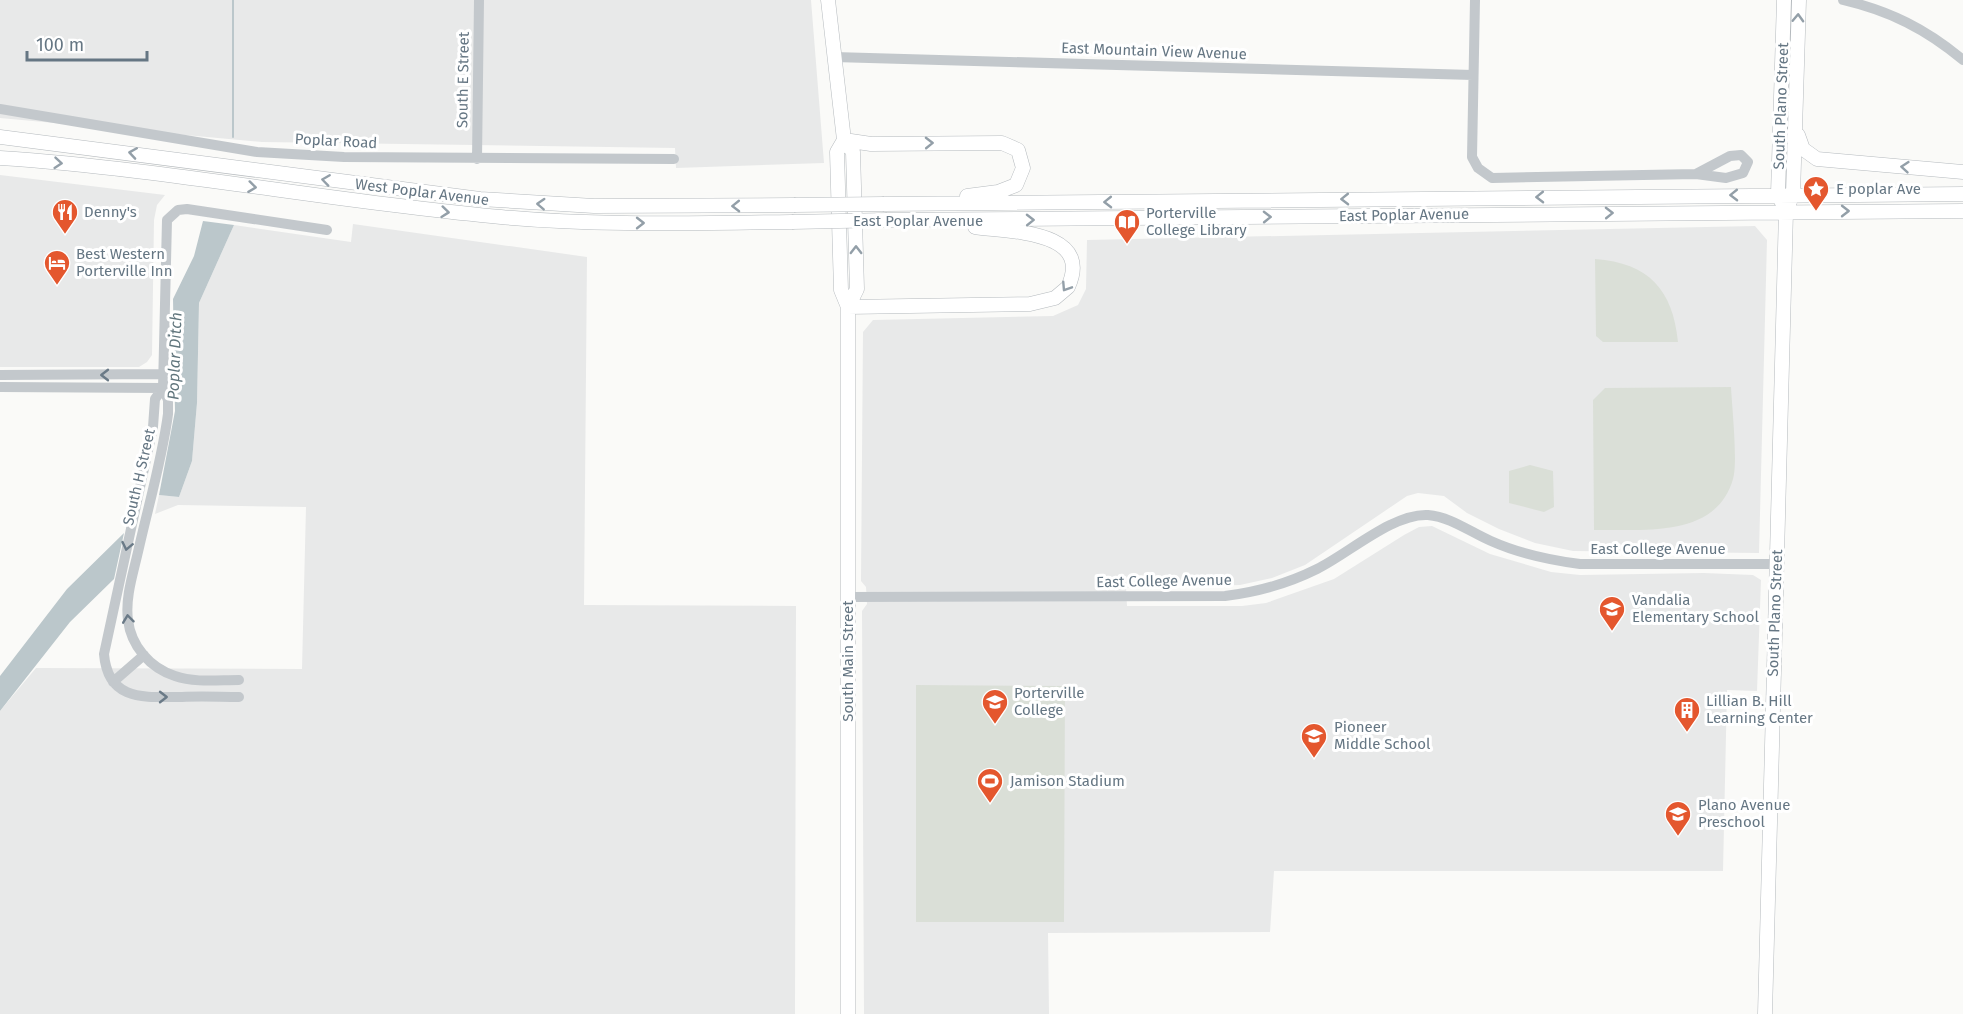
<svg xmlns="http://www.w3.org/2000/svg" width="1963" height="1014" font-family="'Fira Sans',sans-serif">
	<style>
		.built { fill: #e8e9e9 }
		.green { fill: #dadfd7 }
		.water { fill: #bbc7cb }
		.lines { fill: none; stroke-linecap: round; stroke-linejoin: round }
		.stream { stroke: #bbc7cb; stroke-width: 2 }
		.major-casing { stroke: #b5babe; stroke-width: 15 }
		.minor { stroke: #c3c8cc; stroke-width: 10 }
		.major { stroke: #fff; stroke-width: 14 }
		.major-bridge-casing { stroke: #b5babe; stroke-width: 15; stroke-linecap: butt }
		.major-bridge { stroke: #fff; stroke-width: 14 }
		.oneway { stroke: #939fa8 }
		.oneway2 { stroke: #6a7a87 }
		.labels { text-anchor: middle; stroke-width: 6; stroke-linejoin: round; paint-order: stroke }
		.street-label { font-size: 15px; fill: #657683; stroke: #fff }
		.poi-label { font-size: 15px; fill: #657683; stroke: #fff; text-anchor: start }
		.water-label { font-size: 16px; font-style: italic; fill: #60757c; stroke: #fff }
	</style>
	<rect width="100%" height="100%" fill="#fafaf8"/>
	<path class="built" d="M0 0H811L824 163 676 168 675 148 262 142 0 118Z
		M0 175 165 195 157 205 154 220 152 355 147 362 139 367H0Z
		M353 224 587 257 584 605 796 606 795 1014H0V711L36 668 302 669 306 507 178 505 155 514 159 495 179 497 192 461 197 403 199 303 234 225 351 242Z
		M1755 226 1767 240 1759 553 1573 551 1535 543 1499 529 1467 513 1444 496 1418 493 1407 496 1305 565 1272 578 1240 585 1126 588 1127 606H1242L1266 603 1334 579 1404 535 1419 527 1432 526 1490 554 1551 572 1580 575 1704 573 1753 575 1761 580 1757 691 1727 690 1723 871H1274L1270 932 1048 933 1049 1014H864L862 611 867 604 866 587 861 581 863 332 873 320 1053 316 1078 305 1086 289 1087 240Z"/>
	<path class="green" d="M1595 259C1649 263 1673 290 1678 342H1603L1596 336Z
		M1731 387C1732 407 1738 463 1733 479 1716 539 1643 529 1594 530L1593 400 1605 388Z
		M1530 465 1553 471 1554 507 1544 512 1509 503V471Z
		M916 685 1065 686 1064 922H916Z"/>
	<path class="water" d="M203 221 234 225 199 303 197 403 192 461 179 497 159 495 175 411 173 299 194 256Z
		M124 533 114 579 70 622 0 711V676L67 589Z"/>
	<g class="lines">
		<path class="stream" d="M233 0V137"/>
		<g class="major-casing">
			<path id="major" d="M828 0 844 140 853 152 857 289 848 307
				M1798 135 1803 149 1817 159 1963 172
				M0 137 480 199 594 206 794 205
				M844 140 837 152 841 290 848 307V1014
				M844 140 871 144 1002 143 1018 150 1023 168 1016 185 998 192 967 196
				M0 158C168 169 333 202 501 217 597 226 695 223 792 222
				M1781 201 1778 194 1784 0
				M884 204 1963 194
				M887 220 1963 211
				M848 307 1030 304 1055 298 1068 287C1094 230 1009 232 975 227
				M1765 1014 1786 211 1793 194 1799 0"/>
		</g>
		<path class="minor" d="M1475 0 1472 157 1478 168 1492 178 1696 174 1726 178 1743 173 1748 162 1741 155 1730 156 1696 174
			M1843 0C1890 11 1926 29 1963 60
			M834 57 1473 75
			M0 109 257 152 344 157 674 159
			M477 159 479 0
			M0 375 164 374
			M0 387 163 388
			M163 388 155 399 153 427 104 654C108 702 145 697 182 697 201 696 220 697 239 697
			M848 597 1225 596C1258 592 1287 584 1317 569 1348 554 1393 513 1428 515 1451 517 1470 532 1491 541 1520 554 1549 560 1580 564H1777
			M239 680C218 680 195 683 175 676 150 668 131 646 128 620 125 598 133 574 138 552 148 507 162 460 168 414V400L163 388 167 220 178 210 187 209 327 230
			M113 682 144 655"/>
		<use href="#major" class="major"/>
		<g class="major-bridge-casing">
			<path id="major-bridge" d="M794 205 884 204
				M792 222 887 220"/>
		</g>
		<use href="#major-bridge" class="major-bridge"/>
	</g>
	<defs><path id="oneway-chevron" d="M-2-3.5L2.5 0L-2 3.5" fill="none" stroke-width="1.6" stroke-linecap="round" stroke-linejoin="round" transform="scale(1.5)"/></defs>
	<g class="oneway">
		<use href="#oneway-chevron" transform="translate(1798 18) rotate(-88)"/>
		<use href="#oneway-chevron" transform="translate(929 143) rotate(-1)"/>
		<use href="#oneway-chevron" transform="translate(133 153) rotate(-171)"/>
		<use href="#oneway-chevron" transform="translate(58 163) rotate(5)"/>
		<use href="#oneway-chevron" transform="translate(1905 167) rotate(-175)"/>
		<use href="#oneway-chevron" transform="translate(326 180) rotate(-172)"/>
		<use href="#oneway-chevron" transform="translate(252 187) rotate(7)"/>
		<use href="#oneway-chevron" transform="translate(1734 195) rotate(179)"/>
		<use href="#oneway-chevron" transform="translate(1540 197) rotate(179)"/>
		<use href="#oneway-chevron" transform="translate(1345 199) rotate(179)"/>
		<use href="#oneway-chevron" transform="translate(1108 202) rotate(179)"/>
		<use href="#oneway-chevron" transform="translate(541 204) rotate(-177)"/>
		<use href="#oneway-chevron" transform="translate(736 206) rotate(179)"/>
		<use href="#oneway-chevron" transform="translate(1845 211)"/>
		<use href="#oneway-chevron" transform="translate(445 212) rotate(6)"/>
		<use href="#oneway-chevron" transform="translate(1609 213) rotate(-1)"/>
		<use href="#oneway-chevron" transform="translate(1267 217) rotate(-1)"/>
		<use href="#oneway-chevron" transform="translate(1030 220) rotate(-1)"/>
		<use href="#oneway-chevron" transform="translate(640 223)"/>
		<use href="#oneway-chevron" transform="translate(856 250) rotate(-90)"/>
		<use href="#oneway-chevron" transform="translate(1066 287) rotate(123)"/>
	</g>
	<g class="oneway2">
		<use href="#oneway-chevron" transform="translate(105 375) rotate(180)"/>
		<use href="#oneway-chevron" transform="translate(127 546) rotate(102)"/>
		<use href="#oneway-chevron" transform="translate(128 619) rotate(-97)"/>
		<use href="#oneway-chevron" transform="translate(163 697)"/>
	</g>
	<defs>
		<g id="sight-pin" transform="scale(1.35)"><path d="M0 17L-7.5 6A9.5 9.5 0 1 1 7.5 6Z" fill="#e4572e" stroke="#fff"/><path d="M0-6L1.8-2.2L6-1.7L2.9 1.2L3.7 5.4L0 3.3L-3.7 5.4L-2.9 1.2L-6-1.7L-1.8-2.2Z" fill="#fff"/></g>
		<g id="restaurant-pin" transform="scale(1.35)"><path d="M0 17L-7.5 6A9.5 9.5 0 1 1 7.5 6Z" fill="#e4572e" stroke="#fff"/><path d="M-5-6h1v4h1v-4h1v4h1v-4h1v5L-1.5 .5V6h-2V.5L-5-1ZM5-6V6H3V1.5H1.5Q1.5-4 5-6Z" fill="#fff"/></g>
		<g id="library-pin" transform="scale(1.35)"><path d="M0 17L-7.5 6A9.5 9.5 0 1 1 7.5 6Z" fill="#e4572e" stroke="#fff"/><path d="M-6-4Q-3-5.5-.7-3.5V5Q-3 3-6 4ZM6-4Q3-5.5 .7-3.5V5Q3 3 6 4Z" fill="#fff"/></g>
		<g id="hotel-pin" transform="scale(1.35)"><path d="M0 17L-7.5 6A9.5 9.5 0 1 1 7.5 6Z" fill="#e4572e" stroke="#fff"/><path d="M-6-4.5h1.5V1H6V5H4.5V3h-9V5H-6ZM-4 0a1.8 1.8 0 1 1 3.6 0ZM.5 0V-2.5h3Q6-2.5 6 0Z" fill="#fff"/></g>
		<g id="school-pin" transform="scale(1.35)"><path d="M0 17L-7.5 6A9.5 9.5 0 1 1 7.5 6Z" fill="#e4572e" stroke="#fff"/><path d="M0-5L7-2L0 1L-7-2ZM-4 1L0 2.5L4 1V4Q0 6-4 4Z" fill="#fff"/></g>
		<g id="university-pin" transform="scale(1.35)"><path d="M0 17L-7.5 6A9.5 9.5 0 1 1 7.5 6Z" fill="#e4572e" stroke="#fff"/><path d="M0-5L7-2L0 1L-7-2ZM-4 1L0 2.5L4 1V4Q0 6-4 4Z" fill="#fff"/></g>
		<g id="building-pin" transform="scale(1.35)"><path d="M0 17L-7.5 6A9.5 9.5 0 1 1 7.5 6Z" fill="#e4572e" stroke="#fff"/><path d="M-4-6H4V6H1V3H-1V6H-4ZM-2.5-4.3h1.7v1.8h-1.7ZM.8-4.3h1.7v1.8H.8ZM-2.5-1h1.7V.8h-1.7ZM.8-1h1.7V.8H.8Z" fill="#fff"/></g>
		<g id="stadium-pin" transform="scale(1.35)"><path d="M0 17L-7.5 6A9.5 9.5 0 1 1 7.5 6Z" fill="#e4572e" stroke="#fff"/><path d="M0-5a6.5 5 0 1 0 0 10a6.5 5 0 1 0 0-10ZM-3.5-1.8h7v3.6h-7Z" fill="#fff"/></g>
	</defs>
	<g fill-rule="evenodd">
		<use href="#sight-pin" x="1816" y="189"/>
		<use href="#restaurant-pin" x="65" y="212"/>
		<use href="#library-pin" x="1127" y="222"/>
		<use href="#hotel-pin" x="57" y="263"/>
		<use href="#school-pin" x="1612" y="609"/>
		<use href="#university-pin" x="995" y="702"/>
		<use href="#building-pin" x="1687" y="710"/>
		<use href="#school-pin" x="1314" y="736"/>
		<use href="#stadium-pin" x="990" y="781"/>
		<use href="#school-pin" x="1678" y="814"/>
	</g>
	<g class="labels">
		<g class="street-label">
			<text transform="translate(1154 51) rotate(2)" y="5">East Mountain View Avenue</text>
			<text transform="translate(463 80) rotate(-89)" y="5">South E Street</text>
			<text transform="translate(1781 106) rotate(-88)" y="5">South Plano Street</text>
			<text transform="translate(336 141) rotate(3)" y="5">Poplar Road</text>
			<text transform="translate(422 192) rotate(7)" y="5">West Poplar Avenue</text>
			<text transform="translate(1404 215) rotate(-1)" y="5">East Poplar Avenue</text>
			<text x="918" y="226">East Poplar Avenue</text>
			<text transform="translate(139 477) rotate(-77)" y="5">South H Street</text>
			<text x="1658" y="554">East College Avenue</text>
			<text transform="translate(1164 581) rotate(-1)" y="5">East College Avenue</text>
			<text transform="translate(1775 613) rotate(-88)" y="5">South Plano Street</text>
			<text transform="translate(848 661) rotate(-90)" y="5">South Main Street</text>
		</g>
		<g class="poi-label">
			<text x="1836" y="194">E poplar Ave</text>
			<text x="84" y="217">Denny's</text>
			<text x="1146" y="218">Porterville<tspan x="1146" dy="17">College Library</tspan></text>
			<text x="76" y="259">Best Western<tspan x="76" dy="17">Porterville Inn</tspan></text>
			<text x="1632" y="605">Vandalia<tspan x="1632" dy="17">Elementary School</tspan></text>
			<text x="1014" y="698">Porterville<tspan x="1014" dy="17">College</tspan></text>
			<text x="1706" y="706">Lillian B. Hill<tspan x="1706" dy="17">Learning Center</tspan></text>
			<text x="1334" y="732">Pioneer<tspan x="1334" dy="17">Middle School</tspan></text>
			<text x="1010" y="786">Jamison Stadium</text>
			<text x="1698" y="810">Plano Avenue<tspan x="1698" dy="17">Preschool</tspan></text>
		</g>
		<g class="water-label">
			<text transform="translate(174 356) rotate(-88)" y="6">Poplar Ditch</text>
		</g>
	</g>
	<path d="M27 51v9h120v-9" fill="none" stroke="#657683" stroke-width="3"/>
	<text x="36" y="51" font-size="18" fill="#657683" stroke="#ffffff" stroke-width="4.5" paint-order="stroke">100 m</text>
</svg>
